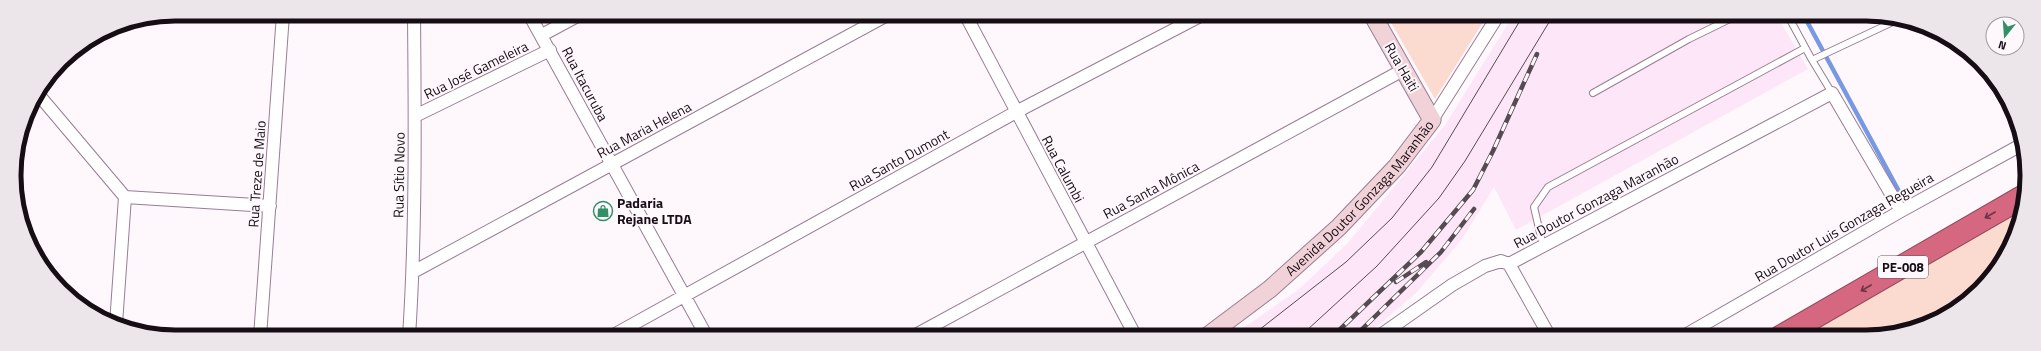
<svg xmlns="http://www.w3.org/2000/svg" width="2041" height="351" font-family="'Titillium Web',sans-serif">
	<style>
		.built { fill: #fde6f8 }
		.green { fill: #fbdbcf }
		.lines { fill: none; stroke-linecap: round; stroke-linejoin: round }
		.stream { stroke: #7798e3; stroke-width: 4.5 }
		.lane-casing { stroke: #987d93; stroke-width: 8 }
		.street-casing { stroke: #987d93; stroke-width: 14 }
		.secondary-casing { stroke: #987d93; stroke-width: 19 }
		.highway-casing { stroke: #92485b; stroke-width: 24 }
		.lane { stroke: #fff; stroke-width: 6 }
		.street { stroke: #fff; stroke-width: 12 }
		.secondary { stroke: #f2d2d9; stroke-width: 17 }
		.highway { stroke: #d56880; stroke-width: 22 }
		.tram { stroke: #554c53; stroke-width: 1 }
		.rail-casing { stroke: #554c53; stroke-width: 4.5 }
		.rail { stroke: #fef8fd; stroke-width: 3; stroke-dasharray: 9; stroke-linecap: butt }
		.oneway { stroke: #6c3645 }
		.labels { text-anchor: middle; stroke-width: 4; stroke-linejoin: round; paint-order: stroke }
		.shield { fill: #fef8fd; stroke: #5c545b; stroke-width: 1 }
		.shield-label { font-size: 13px; font-weight: bold; fill: #170d15 }
		.street-label { font-size: 14px; fill: #170d15; stroke: #fef8fd }
		.poi-label { font-size: 14px; font-weight: bold; fill: #170d15; stroke: #fef8fd; text-anchor: start }
		.rim { fill: none; stroke: #170d15; stroke-width: 5 }
	</style>
	<rect width="100%" height="100%" fill="#fef8fd"/>
	<path class="built" d="M1514 14H1776L1808 69 1516 230 1494 187 1463 238 1417 292 1365 337H1230L1298 290 1347 244 1445 125Z"/>
	<path class="green" d="M1386 14H1488L1435 99Z
		M2020 210 2010 247 1980 290 1928 325 1876 337H1794Z"/>
	<g class="lines">
		<path class="stream" d="M1803 14 1901 195"/>
		<g class="lane-casing">
			<path id="lane" d="M1787 14 1812 60 1832 93
				M1812 60 1897 20
				M1593 93 1689 39 1740 14
				M1543 246 1534 207 1548 187 1805 48"/>
		</g>
		<g class="street-casing">
			<path id="street" d="M529 14 707 337
				M965 14 1136 337
				M542 35 581 14
				M59 65 78 50
				M38 94 125 197 116 324
				M415 116 550 50
				M1432 120 1499 14
				M125 197 270 206
				M1509 264 1550 337
				M413 272 889 14
				M260 337 283 14
				M409 337C416 229 415 122 414 14
				M610 337 1016 112 1204 14
				M912 337 1403 70
				M1378 337 1452 285 1485 266 1501 261 1509 264 1832 93 1901 211
				M1682 337 1901 211 2021 145"/>
		</g>
		<g class="secondary-casing">
			<g id="secondary">
				<path id="s1" d="M1206 337 1270 289 1339 227 1397 166 1432 120 1372 14"/>
			</g>
		</g>
		<g class="highway-casing">
			<path id="highway" d="M1780 337 2024 196"/>
		</g>
		<use href="#lane" class="lane"/>
		<use href="#street" class="street"/>
		<use href="#secondary" class="secondary"/>
		<use href="#highway" class="highway"/>
		<path class="tram" d="M1250 337 1346 262 1392 218 1432 167 1524 14
			M1296 337 1306 331 1377 266 1439 198 1465 161 1554 14"/>
		<g class="rail-casing">
			<path id="rail" d="M1396 282 1426 262
				M1332 337 1421 252 1473 190 1493 151 1537 54
				M1354 337 1441 252 1474 209"/>
		</g>
		<use href="#rail" class="rail"/>
	</g>
	<defs><path id="oneway-shaft" d="M-6 0H5M1.5-3L5.5 0L1.5 3" fill="none" stroke-width="1.6" stroke-linecap="round" stroke-linejoin="round"/></defs>
	<g class="oneway">
		<use href="#oneway-shaft" transform="translate(1990 215) rotate(150)"/>
		<use href="#oneway-shaft" transform="translate(1866 288) rotate(150)"/>
	</g>
	<defs>
		<g id="shop-ring" transform="scale(1)"><circle r="9.5" fill="#fef8fd" stroke="#319068" stroke-width="1.5"/><path d="M-5-2.5h2.3a2.7 3.5 0 0 1 5.4 0H5L5.5 6h-11ZM-1.5-2.5h3a1.5 2.3 0 0 0-3 0Z" fill="#319068"/></g>
	</defs>
	<g fill-rule="evenodd">
		<use href="#shop-ring" x="603" y="211"/>
	</g>
	<g class="labels">
		<rect class="shield" x="1878" y="256" width="50" height="22" rx="3"/>
		<g class="shield-label">
			<text x="1903" y="272">PE-008</text>
		</g>
		<g class="street-label">
			<text transform="translate(1402 67) rotate(60)" y="5">Rua Haiti</text>
			<text transform="translate(476 70) rotate(-26)" y="5">Rua José Gameleira</text>
			<text transform="translate(585 84) rotate(62)" y="5">Rua Itacuruba</text>
			<text transform="translate(644 130) rotate(-28)" y="5">Rua Maria Helena</text>
			<text transform="translate(899 160) rotate(-29)" y="5">Rua Santo Dumont</text>
			<text transform="translate(1063 169) rotate(62)" y="5">Rua Calumbi</text>
			<text transform="translate(257 174) rotate(-86)" y="5">Rua Treze de Maio</text>
			<text transform="translate(399 175) rotate(-89)" y="5">Rua Sítio Novo</text>
			<text transform="translate(1151 190) rotate(-28)" y="5">Rua Santa Mônica</text>
			<text dy="5" stroke="none"><textPath href="#s1" startOffset="208">Avenida Doutor Gonzaga Maranhão</textPath></text>
			<text transform="translate(1596 201) rotate(-28)" y="5">Rua Doutor Gonzaga Maranhão</text>
			<text transform="translate(1844 227) rotate(-30)" y="5">Rua Doutor Luis Gonzaga Regueira</text>
		</g>
		<g class="poi-label">
			<text x="617" y="208">Padaria<tspan x="617" dy="16">Rejane LTDA</tspan></text>
		</g>
	</g>
	<path d="M0 0H2041V351H0ZM175 21H1866A154 154 0 0 1 2020 175V176A154 154 0 0 1 1866 330H175A154 154 0 0 1 21 176V175A154 154 0 0 1 175 21Z" fill="#ece5ea" fill-rule="evenodd"/>
	<path class="rim" d="M175 21H1866A154 154 0 0 1 2020 175V176A154 154 0 0 1 1866 330H175A154 154 0 0 1 21 176V175A154 154 0 0 1 175 21Z"/>
	<g transform="translate(2005 36) rotate(197)"><circle r="19" fill="#fef8fd" stroke="#a29aa0"/>
	<path d="M0-3L7 15L0 10L-7 15Z" fill="#319068"/>
	<text y="-6" font-size="11" font-weight="bold" text-anchor="middle" fill="#170d15">N</text>
	</g>
</svg>
